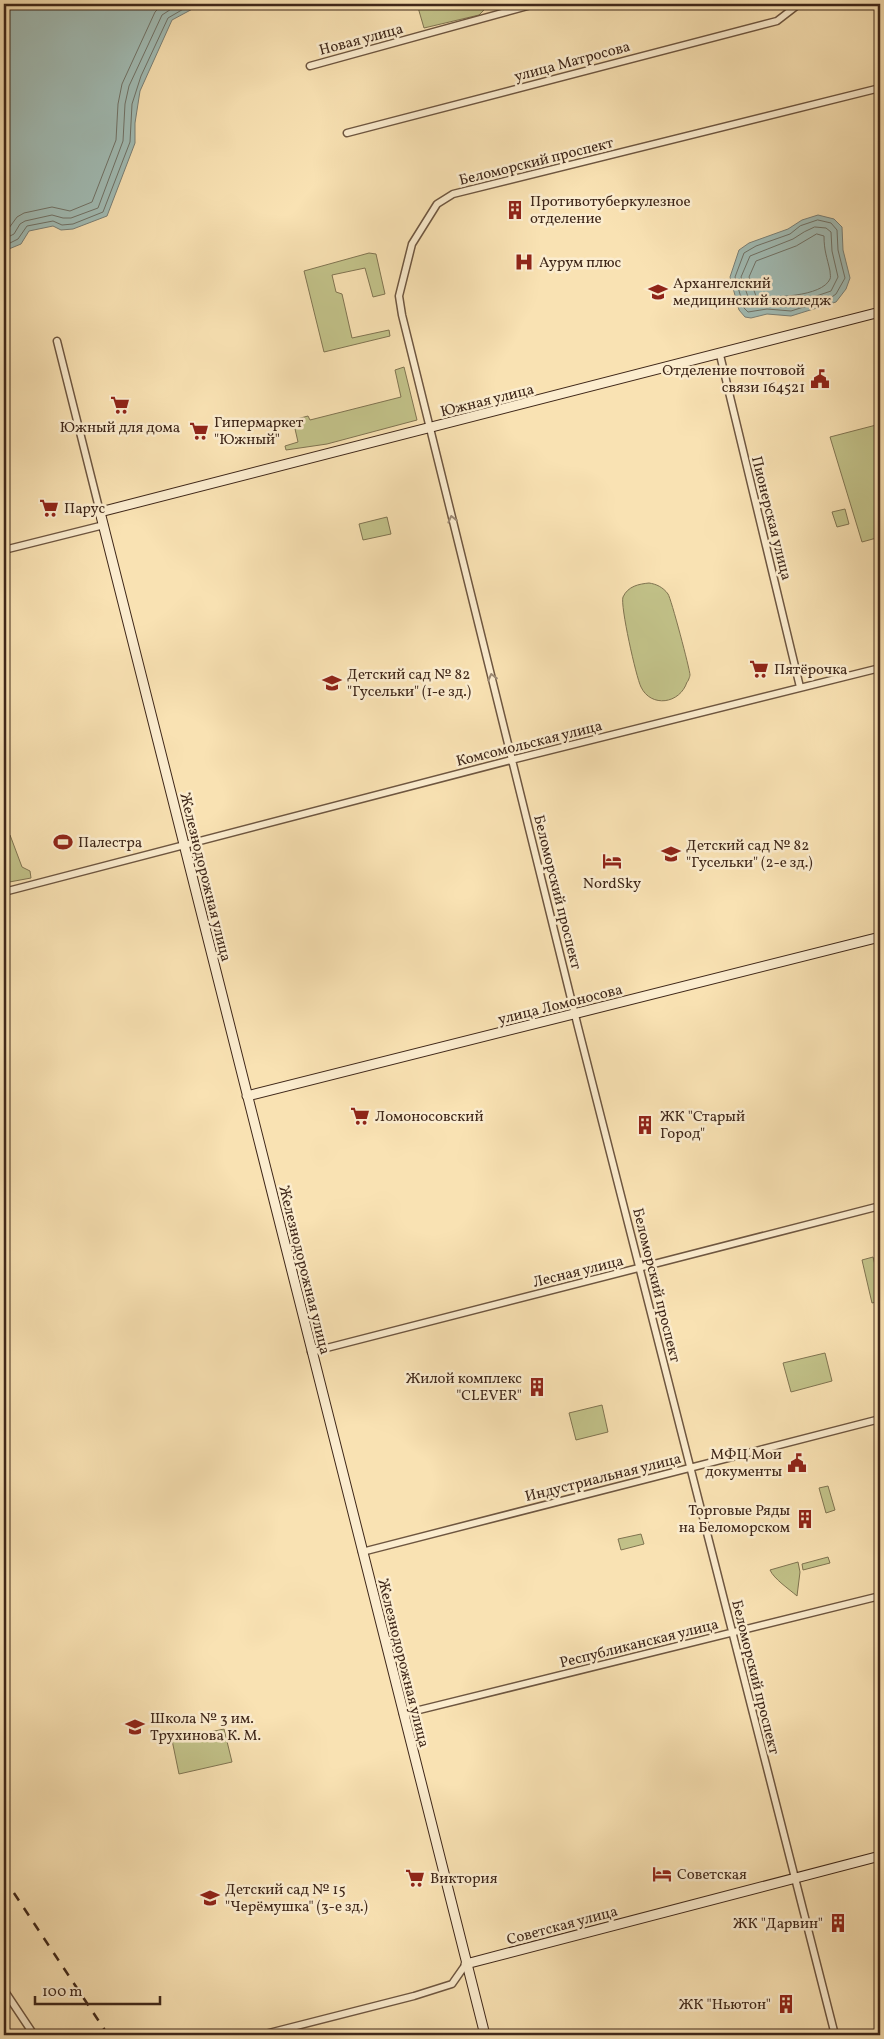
<svg xmlns="http://www.w3.org/2000/svg" width="884" height="2039" font-family="Vollkorn,serif">
	<style>
		.green { fill: #c2c289; stroke: #807451 }
		.water { fill: #a1bcb5; stroke: #7a8077 }
		.lines { fill: none; stroke-linecap: round; stroke-linejoin: round }
		.shore { stroke: #707267; stroke-width: 1 }
		.street-casing { stroke: #6e5640; stroke-width: 9 }
		.secondary-casing { stroke: #3f2719; stroke-width: 11 }
		.street { stroke: #fbecce; stroke-width: 6 }
		.secondary { stroke: #fbecce; stroke-width: 9 }
		.rail { stroke: #3f2719; stroke-width: 2.5; stroke-dasharray: 9 9; stroke-linecap: butt }
		.oneway { stroke: #9d8a74 }
		.labels { text-anchor: middle; stroke-width: 5; stroke-linejoin: round; paint-order: stroke }
		.street-label { font-size: 15px; fill: #3f2719; stroke: #fbecce }
		.poi-label { font-size: 15px; fill: #3f2719; stroke: #fbecce; text-anchor: start }
	</style>
	<rect width="100%" height="100%" fill="#f9e2b3"/>
	<filter id="stains"><feTurbulence type="fractalNoise" baseFrequency=".004" numOctaves="4"/><feColorMatrix values="0 0 0 0 .2 0 0 0 0 .09 0 0 0 0 .02 0 0 0 .5 -.17"/></filter>
	<radialGradient id="worn" r=".72"><stop offset=".6" stop-color="#630" stop-opacity="0"/><stop offset="1" stop-color="#630" stop-opacity=".3"/></radialGradient>
	<path class="green" d="M417 4H483L485 9 479 15 424 28Z
		M369 253 376 254 385 294 373 297 365 268 332 275 336 292 342 294 352 338 389 330 390 336 324 352 304 271Z
		M4 338 9 355 8 369 4 370Z
		M404 367 417 420 327 444 286 450 285 446 298 442 293 420 308 416 310 420 401 397 395 370Z
		M880 424V537L862 542 830 437Z
		M845 509 849 524 837 527 832 512Z
		M387 517 391 534 363 540 359 524Z
		M649 583C656 584 663 587 668 594 671 598 690 670 690 675 690 676 688 682 687 682 680 704 651 708 641 687 636 677 620 605 623 597 628 586 639 584 649 583Z
		M4 832 10 835 22 867 30 871 31 878 4 883Z
		M873 1257 880 1285V1301L872 1303 862 1260Z
		M825 1353 832 1381 791 1392 783 1363Z
		M602 1405 608 1432 576 1440 569 1413Z
		M828 1486 835 1510 826 1513 819 1488Z
		M641 1534 644 1544 621 1550 618 1539Z
		M828 1557 830 1563 803 1570 802 1564Z
		M798 1562 800 1572 797 1596C789 1589 774 1579 770 1570Z
		M224 1729 232 1762 179 1774 172 1740Z"/>
	<path class="water" d="M4 4H237L218 7 198 6 172 20 140 91 135 123V143L107 216 73 229 61 230 53 226 29 231 21 244 4 251Z
		M818 215 834 219 842 227 843 250 850 278 846 289 836 302 791 316 767 314 751 318 745 317 739 310 730 277 739 250 749 243 788 229 802 220Z"/>
	<g class="lines">
		<path class="shore" d="M818 220 831 223 837 230 838 250 845 278 836 294 829 299 791 311 767 309 748 312 744 308 735 277 744 253 756 246 790 234 800 226Z
			M815 227 826 228 831 232 832 251 838 277 831 291 790 305 768 303 751 305 741 277 750 256 793 239 804 232Z
			M4 230 9 228 17 217 24 213 52 207 70 211 92 202 116 140 118 104 122 84 155 12 163 4
			M817 234 824 236C824 251 827 257 830 271 830 274 831 277 830 279 822 297 772 298 756 296L749 277 756 261 796 246Z
			M4 239 14 234 20 224 25 221 52 215 63 218H71L98 208 123 141 125 104 129 86 162 15 179 4
			M4 246 18 239 27 226 53 221 62 225 73 224 103 212 130 142 132 104 141 76 168 18 192 4"/>
		<g class="street-casing">
			<path id="street" d="M310 66 535 4
				M347 133 777 21 799 4
				M57 341 100 512
				M720 355 800 687
				M4 550 104 525
				M4 892 511 760 880 668
				M311 1352 880 1206
				M362 1552 880 1419
				M403 1714 880 1596
				M4 1990 34 2035
				M261 2035 414 1996 452 1984 466 1964
				M835 2035 578 1027 402 315 399 296 412 244 437 204 453 194 880 88"/>
		</g>
		<g class="secondary-casing">
			<path id="secondary" d="M247 1096 880 937
				M466 1964 880 1856
				M485 2035 100 512 880 312"/>
		</g>
		<use href="#street" class="street"/>
		<use href="#secondary" class="secondary"/>
		<path class="rail" d="M4 1878 108 2035"/>
	</g>
	<defs><path id="oneway-chevron" d="M-2-3.5L2.5 0L-2 3.5" fill="none" stroke-width="1.6" stroke-linecap="round" stroke-linejoin="round" transform="scale(1.25)"/></defs>
	<g class="oneway">
		<use href="#oneway-chevron" transform="translate(452 519) rotate(-104)"/>
		<use href="#oneway-chevron" transform="translate(492 677) rotate(-104)"/>
	</g>
	<defs>
		<g id="building-bare" transform="scale(1.5)"><path d="M-4-6H4V6H1V3H-1V6H-4ZM-2.5-4.3h1.7v1.8h-1.7ZM.8-4.3h1.7v1.8H.8ZM-2.5-1h1.7V.8h-1.7ZM.8-1h1.7V.8H.8Z" fill="#8f2418" stroke="#fbecce" stroke-width="2.5" paint-order="stroke"/></g>
		<g id="hospital-bare" transform="scale(1.5)"><path d="M-5-5h3v3.5h4V-5h3V5h-3V1.5h-4V5h-3Z" fill="#8f2418" stroke="#fbecce" stroke-width="2.5" paint-order="stroke"/></g>
		<g id="university-bare" transform="scale(1.5)"><path d="M0-5L7-2L0 1L-7-2ZM-4 1L0 2.5L4 1V4Q0 6-4 4Z" fill="#8f2418" stroke="#fbecce" stroke-width="2.5" paint-order="stroke"/></g>
		<g id="civic-bare" transform="scale(1.5)"><path d="M-.6-6.5H3V-4.5H.6V-3L4-1V1h2V6H-6V1h2V-1L-.6-3ZM-1.2 2.5V6h2.4V2.5Z" fill="#8f2418" stroke="#fbecce" stroke-width="2.5" paint-order="stroke"/></g>
		<g id="supermarket-bare" transform="scale(1.5)"><path d="M-6-5.5h2.5l.6 2H6L4.5 2H-2.5L-4.4-4H-6ZM-1.5 3.2a1.3 1.3 0 1 0 .1 0ZM3 3.2a1.3 1.3 0 1 0 .1 0Z" fill="#8f2418" stroke="#fbecce" stroke-width="2.5" paint-order="stroke"/></g>
		<g id="school-bare" transform="scale(1.5)"><path d="M0-5L7-2L0 1L-7-2ZM-4 1L0 2.5L4 1V4Q0 6-4 4Z" fill="#8f2418" stroke="#fbecce" stroke-width="2.5" paint-order="stroke"/></g>
		<g id="stadium-bare" transform="scale(1.5)"><path d="M0-5a6.5 5 0 1 0 0 10a6.5 5 0 1 0 0-10ZM-3.5-1.8h7v3.6h-7Z" fill="#8f2418" stroke="#fbecce" stroke-width="2.5" paint-order="stroke"/></g>
		<g id="hotel-bare" transform="scale(1.5)"><path d="M-6-4.5h1.5V1H6V5H4.5V3h-9V5H-6ZM-4 0a1.8 1.8 0 1 1 3.6 0ZM.5 0V-2.5h3Q6-2.5 6 0Z" fill="#8f2418" stroke="#fbecce" stroke-width="2.5" paint-order="stroke"/></g>
	</defs>
	<g fill-rule="evenodd">
		<use href="#building-bare" x="515" y="210"/>
		<use href="#hospital-bare" x="524" y="262"/>
		<use href="#university-bare" x="658" y="292"/>
		<use href="#civic-bare" x="820" y="379"/>
		<use href="#supermarket-bare" x="120" y="405"/>
		<use href="#supermarket-bare" x="199" y="431"/>
		<use href="#supermarket-bare" x="49" y="508"/>
		<use href="#supermarket-bare" x="759" y="669"/>
		<use href="#school-bare" x="332" y="683"/>
		<use href="#stadium-bare" x="63" y="842"/>
		<use href="#school-bare" x="671" y="854"/>
		<use href="#hotel-bare" x="612" y="861"/>
		<use href="#supermarket-bare" x="360" y="1116"/>
		<use href="#building-bare" x="645" y="1125"/>
		<use href="#building-bare" x="537" y="1387"/>
		<use href="#civic-bare" x="797" y="1463"/>
		<use href="#building-bare" x="805" y="1519"/>
		<use href="#school-bare" x="135" y="1727"/>
		<use href="#hotel-bare" x="662" y="1874"/>
		<use href="#supermarket-bare" x="415" y="1878"/>
		<use href="#school-bare" x="210" y="1898"/>
		<use href="#building-bare" x="838" y="1923"/>
		<use href="#building-bare" x="786" y="2004"/>
	</g>
	<g class="labels">
		<g class="street-label">
			<text transform="translate(361 39) rotate(-15)" y="5">Новая улица</text>
			<text transform="translate(572 61) rotate(-15)" y="5">улица Матросова</text>
			<text transform="translate(536 161) rotate(-14)" y="5">Беломорский проспект</text>
			<text transform="translate(487 400) rotate(-14)" y="5">Южная улица</text>
			<text transform="translate(772 518) rotate(76)" y="5">Пионерская улица</text>
			<text transform="translate(529 743) rotate(-14)" y="5">Комсомольская улица</text>
			<text transform="translate(206 877) rotate(76)" y="5">Железнодорожная улица</text>
			<text transform="translate(558 892) rotate(76)" y="5">Беломорский проспект</text>
			<text transform="translate(560 1004) rotate(-14)" y="5">улица Ломоносова</text>
			<text transform="translate(305 1270) rotate(76)" y="5">Железнодорожная улица</text>
			<text transform="translate(578 1271) rotate(-14)" y="5">Лесная улица</text>
			<text transform="translate(657 1285) rotate(76)" y="5">Беломорский проспект</text>
			<text transform="translate(603 1477) rotate(-14)" y="5">Индустриальная улица</text>
			<text transform="translate(639 1643) rotate(-14)" y="5">Республиканская улица</text>
			<text transform="translate(404 1663) rotate(76)" y="5">Железнодорожная улица</text>
			<text transform="translate(756 1677) rotate(76)" y="5">Беломорский проспект</text>
			<text transform="translate(562 1925) rotate(-15)" y="5">Советская улица</text>
		</g>
		<g class="poi-label">
			<text x="530" y="206">Противотуберкулезное<tspan x="530" dy="17">отделение</tspan></text>
			<text x="539" y="267">Аурум плюс</text>
			<text x="673" y="288">Архангелский<tspan x="673" dy="17">медицинский колледж</tspan></text>
			<text x="805" y="375" text-anchor="end">Отделение почтовой<tspan x="805" dy="17">связи 164521</tspan></text>
			<text x="214" y="427">Гипермаркет<tspan x="214" dy="17">"Южный"</tspan></text>
			<text x="120" y="432" text-anchor="middle">Южный для дома</text>
			<text x="64" y="513">Парус</text>
			<text x="774" y="674">Пятёрочка</text>
			<text x="347" y="679">Детский сад № 82<tspan x="347" dy="17">"Гусельки" (1-е зд.)</tspan></text>
			<text x="78" y="847">Палестра</text>
			<text x="686" y="850">Детский сад № 82<tspan x="686" dy="17">"Гусельки" (2-е зд.)</tspan></text>
			<text x="612" y="888" text-anchor="middle">NordSky</text>
			<text x="375" y="1121">Ломоносовский</text>
			<text x="660" y="1121">ЖК "Старый<tspan x="660" dy="17">Город"</tspan></text>
			<text x="522" y="1383" text-anchor="end">Жилой комплекс<tspan x="522" dy="17">"СLEVER"</tspan></text>
			<text x="782" y="1459" text-anchor="end">МФЦ Мои<tspan x="782" dy="17">документы</tspan></text>
			<text x="790" y="1515" text-anchor="end">Торговые Ряды<tspan x="790" dy="17">на Беломорском</tspan></text>
			<text x="150" y="1723">Школа № 3 им.<tspan x="150" dy="17">Трухинова К. М.</tspan></text>
			<text x="677" y="1879">Советская</text>
			<text x="430" y="1883">Виктория</text>
			<text x="225" y="1894">Детский сад № 15<tspan x="225" dy="17">"Черёмушка" (3-е зд.)</tspan></text>
			<text x="823" y="1928" text-anchor="end">ЖК "Дарвин"</text>
			<text x="771" y="2009" text-anchor="end">ЖК "Ньютон"</text>
		</g>
	</g>
	<rect width="884" height="2039" fill="none" stroke="#f9e2b3" stroke-width="20"/>
	<rect x="5" y="5" width="874" height="2029" fill="none" stroke="#3f2719" stroke-width="2.5"/>
	<rect x="10" y="10" width="864" height="2019" fill="none" stroke="#3f2719"/>
	<path d="M35 1996v8h125v-8" fill="none" stroke="#3f2719" stroke-width="2.5"/>
	<text x="42" y="1996" font-size="15" fill="#3f2719" stroke="#fbecce" stroke-width="4" paint-order="stroke">100 m</text>
	<rect width="100%" height="100%" filter="url(#stains)"/>
	<rect width="100%" height="100%" fill="url(#worn)"/>
</svg>
